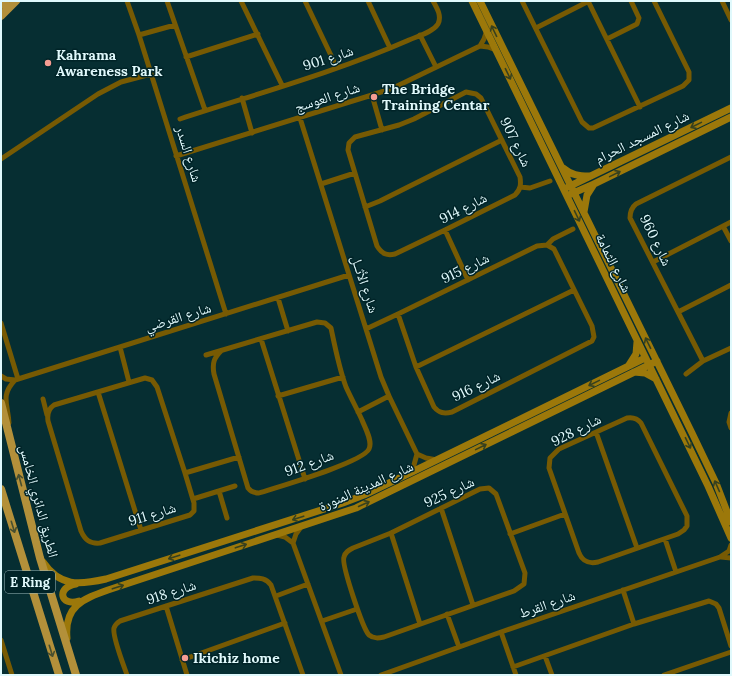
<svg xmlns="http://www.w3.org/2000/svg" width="732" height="676" font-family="Lora,'Noto Naskh Arabic',serif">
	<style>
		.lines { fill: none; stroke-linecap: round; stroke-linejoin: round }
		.street { stroke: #775a03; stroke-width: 5 }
		.secondary { stroke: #9c780a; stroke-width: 7 }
		.primary { stroke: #b3903a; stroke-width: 8 }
		.oneway { stroke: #37411e }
		.oneway2 { stroke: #484f2f }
		.poi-dot { fill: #f59c92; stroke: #002428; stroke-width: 1.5 }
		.labels { text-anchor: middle; stroke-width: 3; stroke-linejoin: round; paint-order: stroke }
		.shield { fill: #002428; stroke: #9db9bc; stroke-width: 1 }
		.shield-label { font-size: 13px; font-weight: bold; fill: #e0f9fc }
		.poi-label { font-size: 14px; font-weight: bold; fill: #e0f9fc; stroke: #002428; text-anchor: start }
		.street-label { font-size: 14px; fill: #e0f9fc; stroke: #002428 }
	</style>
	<rect width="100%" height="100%" fill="#062e32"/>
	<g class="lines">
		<path class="street" d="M127 1 139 35 226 314
			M167 1 205 110
			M241 1 282 85
			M305 1 337 68
			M368 1 390 48
			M522 1 582 122 589 128H593L683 86 689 80V72L654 1
			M588 1 640 107
			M722 1 731 20
			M536 28 589 1
			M139 35 175 25
			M420 35 436 67
			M607 39 637 24 639 18 631 1
			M480 46 488 47 496 50
			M186 57 258 34
			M466 92 476 94 481 98 520 177C521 184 521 189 515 195L445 230 395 254C387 256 382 254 377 246L348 150 349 143 355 137 399 125 414 119Z
			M372 95 382 130
			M242 98 252 133
			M300 118 381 377 389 396 417 454 426 458 437 460
			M180 119C256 94 336 72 409 40 418 36 433 32 438 24 442 16 437 8 433 1
			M176 156 372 95 393 88 480 46 484 39 487 30
			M1 159 98 94 121 82 151 74
			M321 184 355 173
			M520 187 530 188 550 181
			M365 207 380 201 502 140
			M723 226 731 241
			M445 230 468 280
			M653 262 731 222
			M278 298 288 331
			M678 312 731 285
			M398 314 416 367 434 407C439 413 444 414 452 412L592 341 594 337 592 326 554 249 547 245
			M1 323 18 379
			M366 329 398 314 537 246 547 245 553 239 573 229
			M261 339 305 479
			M120 347 129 382
			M206 355 317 322 325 323 331 328C335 347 339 368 346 387 351 398 357 409 362 420 365 428 373 441 369 449 362 463 277 487 259 493 254 493 251 492 248 488L214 374C212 363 214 358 221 351
			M703 361 630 218C630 212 631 208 636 204L731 157
			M416 367 574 290
			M686 374 703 361 731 348
			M1 376 6 379 15 380 349 275
			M145 378 152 380 157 387 185 473 194 503V511L190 515 100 543C90 544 85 540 81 531L48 421C47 414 48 409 54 405Z
			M98 392 141 530
			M278 396 343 377
			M43 399 47 415
			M358 412 389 396
			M731 413 729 422 731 428
			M627 418C633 417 637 418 641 423L687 516V526L684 530 678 534 598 562C589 564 583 562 579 553L549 468 550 458 559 449Z
			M9 423C8 404 0 396 15 380
			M596 432 637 548
			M412 472 417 454
			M185 473 239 457
			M489 488 496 494 525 573 524 584 514 591 384 637C379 638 374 639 369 635 363 629 341 564 344 557 345 552 349 550 353 548L391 533 480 489Z
			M219 491 227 518
			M193 499 235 486
			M441 508 473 605
			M391 533 420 624
			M510 534 565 514
			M277 535 285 537 293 543 341 675
			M665 539 676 572
			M293 543 296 534 301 527
			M721 557 731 558
			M623 590 634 624
			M276 596 308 584
			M166 606 187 675
			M447 614 459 647
			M322 621 357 609
			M501 632 516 675
			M1 640 12 675
			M545 656 552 675
			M182 660 285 623
			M513 667 634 624 709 601 716 604 719 608 731 646
			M127 675C124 666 112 636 114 628 115 625 117 623 120 621L253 578C260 578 266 578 271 585L303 675
			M381 675 501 632 720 557 729 551 731 545
			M664 675 731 652"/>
		<path class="secondary" d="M472 1 708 486 731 538
			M480 1 692 433 716 483 731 522
			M563 168C571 175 579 176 589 176
			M568 187 731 108
			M571 194 594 184 731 117
			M584 212 587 195 594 184
			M629 365 636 354 637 342
			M634 372 645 373 656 379
			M43 562C60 587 79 585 106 579L343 503 364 495 412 472 645 358
			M76 584C56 587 60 607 79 601
			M67 638C64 606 83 599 108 590L356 508 657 361"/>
		<path class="primary" d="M1 5 5 1
			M1 16 16 1
			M1 403 40 558 76 675
			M1 489 59 675"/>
	</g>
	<defs><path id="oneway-shaft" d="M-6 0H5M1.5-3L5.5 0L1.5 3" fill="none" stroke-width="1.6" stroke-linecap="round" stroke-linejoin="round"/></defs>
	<g class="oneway">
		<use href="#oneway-shaft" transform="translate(494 31) rotate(-116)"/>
		<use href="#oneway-shaft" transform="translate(508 74) rotate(64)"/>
		<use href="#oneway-shaft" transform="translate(696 125) rotate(154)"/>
		<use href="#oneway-shaft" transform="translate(615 174) rotate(-26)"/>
		<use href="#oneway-shaft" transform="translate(577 216) rotate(64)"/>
		<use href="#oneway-shaft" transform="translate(648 343) rotate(-116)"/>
		<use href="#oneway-shaft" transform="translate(594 383) rotate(154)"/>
		<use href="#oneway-shaft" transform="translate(688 443) rotate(64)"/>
		<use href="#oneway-shaft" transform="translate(481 447) rotate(-26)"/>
		<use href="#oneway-shaft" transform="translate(717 486) rotate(-114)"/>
		<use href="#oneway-shaft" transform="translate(364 504) rotate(-24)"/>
		<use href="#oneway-shaft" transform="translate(298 518) rotate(162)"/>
		<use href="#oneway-shaft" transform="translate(241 546) rotate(-18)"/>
		<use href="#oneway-shaft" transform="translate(174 557) rotate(162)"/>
		<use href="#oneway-shaft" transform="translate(118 587) rotate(-18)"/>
	</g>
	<g class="oneway2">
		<use href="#oneway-shaft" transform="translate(20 480) rotate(-105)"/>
		<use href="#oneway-shaft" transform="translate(13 527) rotate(73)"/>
		<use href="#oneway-shaft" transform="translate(51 651) rotate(73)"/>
	</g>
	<g class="poi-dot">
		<circle cx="48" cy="63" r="4"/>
		<circle cx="374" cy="97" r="4"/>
		<circle cx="185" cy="658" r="4"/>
	</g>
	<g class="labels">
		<rect class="shield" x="5" y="571" width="50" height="22" rx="3"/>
		<g class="shield-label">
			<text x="30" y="587">E Ring</text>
		</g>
		<g class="poi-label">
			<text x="56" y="60">Kahrama<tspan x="56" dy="16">Awareness Park</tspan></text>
			<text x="382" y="94">The Bridge<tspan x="382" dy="16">Training Centar</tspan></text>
			<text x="193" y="663">Ikichiz home</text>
		</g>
		<g class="street-label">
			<text transform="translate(328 58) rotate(-18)" y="5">شارع 901</text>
			<text transform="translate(327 97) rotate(-18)" y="5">شارع العوسج</text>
			<text transform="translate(642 137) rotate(-26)" y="5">شارع المسجد الحرام</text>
			<text transform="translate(516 142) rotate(64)" y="5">شارع 907</text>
			<text transform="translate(189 154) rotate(73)" y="5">شارع السدر</text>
			<text transform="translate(463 208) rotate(-27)" y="5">شارع 914</text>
			<text transform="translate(656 240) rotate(64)" y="5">شارع 960</text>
			<text transform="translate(614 263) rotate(64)" y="5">شارع الثمامة</text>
			<text transform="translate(465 268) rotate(-26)" y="5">شارع 915</text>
			<text transform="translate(365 284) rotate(72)" y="5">شارع الأثــل</text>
			<text transform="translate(178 317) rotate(-17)" y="5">شارع القرضي</text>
			<text transform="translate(476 386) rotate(-26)" y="5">شارع 916</text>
			<text transform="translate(576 430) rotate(-27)" y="5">شارع 928</text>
			<text transform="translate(309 463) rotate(-20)" y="5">شارع 912</text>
			<text transform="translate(366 486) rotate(-24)" y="5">شارع المدينة المنورة</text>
			<text transform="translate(449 492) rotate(-25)" y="5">شارع 925</text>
			<text transform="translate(39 501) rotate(75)" y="5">الطريق الدائري الخامس</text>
			<text transform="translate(152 514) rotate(-17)" y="5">شارع 911</text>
			<text transform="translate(171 592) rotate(-18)" y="5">شارع 918</text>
			<text transform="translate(547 604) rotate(-19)" y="5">شارع القرط</text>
		</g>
	</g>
	<rect width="732" height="676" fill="none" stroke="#e0f9fc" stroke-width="4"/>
</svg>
